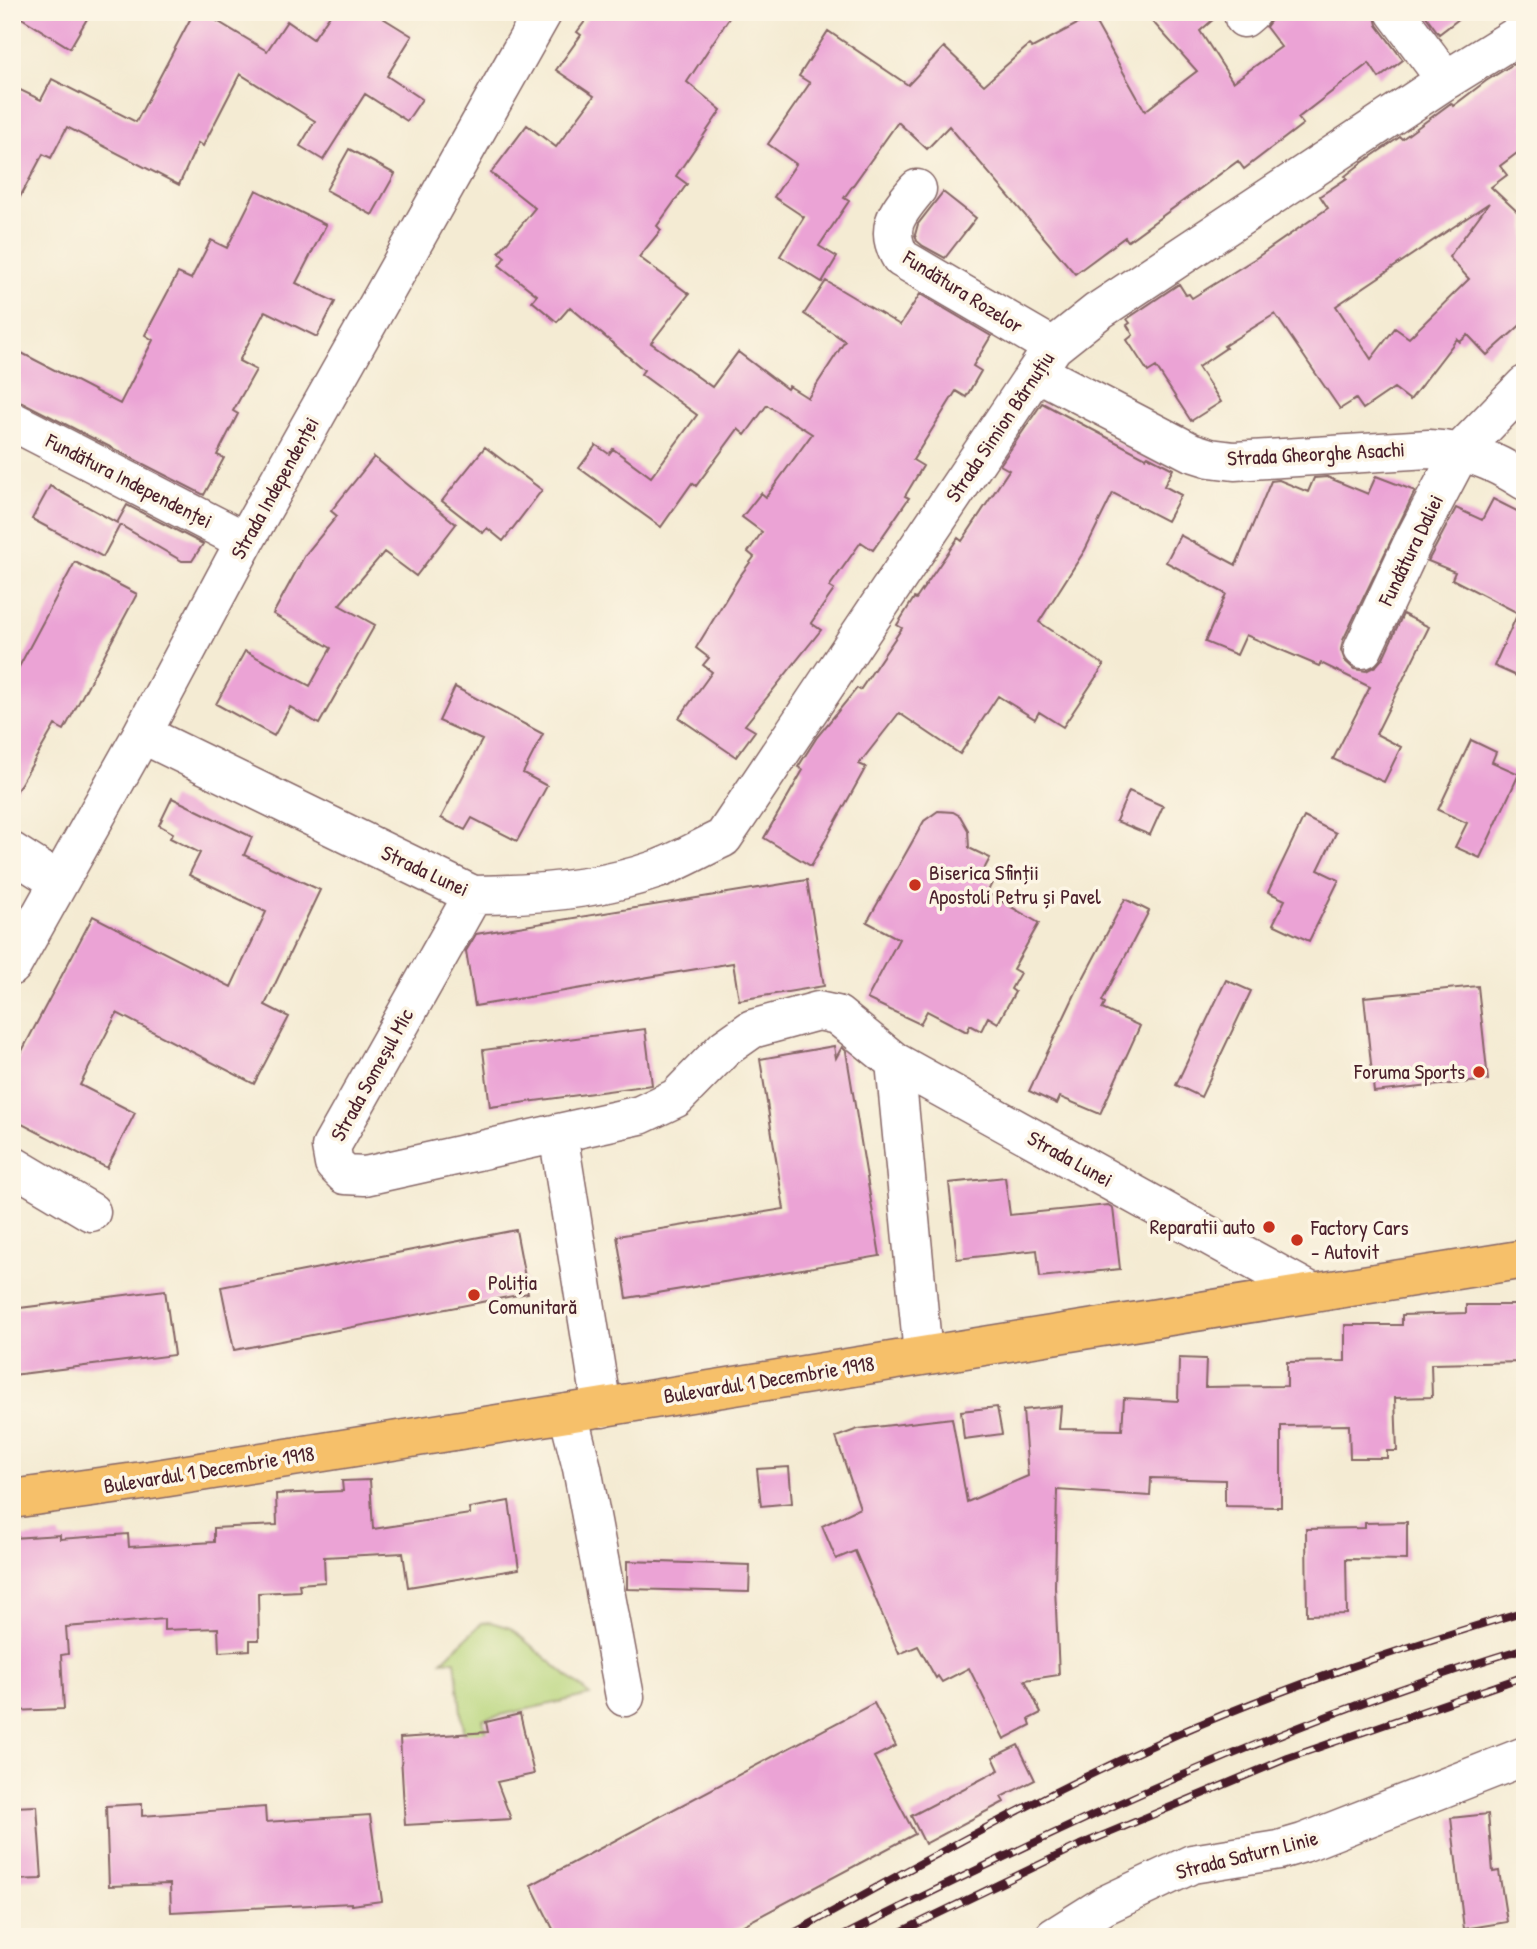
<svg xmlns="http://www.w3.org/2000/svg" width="1537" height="1949" font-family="'Patrick Hand',sans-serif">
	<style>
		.green { fill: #b7d57b; stroke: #807a53; stroke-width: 2 }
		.building { fill: #eba3d5; fill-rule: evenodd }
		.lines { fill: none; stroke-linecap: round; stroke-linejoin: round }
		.minor-casing { stroke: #866666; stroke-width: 41 }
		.major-casing { stroke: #866666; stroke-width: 41 }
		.minor { stroke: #fff; stroke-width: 38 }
		.major { stroke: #f6c06b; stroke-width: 38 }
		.rail-casing { stroke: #4a1f2b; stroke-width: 8 }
		.rail { stroke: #fcf5e5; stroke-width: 5; stroke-dasharray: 16; stroke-linecap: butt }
		.poi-dot { fill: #c8321e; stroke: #fcf5e5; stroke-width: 2.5 }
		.labels { text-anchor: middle; stroke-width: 7; stroke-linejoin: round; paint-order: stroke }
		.street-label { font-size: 21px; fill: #4a1f2b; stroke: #fcf5e5 }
		.poi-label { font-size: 21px; fill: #4a1f2b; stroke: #fcf5e5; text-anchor: start }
	</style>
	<rect width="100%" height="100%" fill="#fcf5e5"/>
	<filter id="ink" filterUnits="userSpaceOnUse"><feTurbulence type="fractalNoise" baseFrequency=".0143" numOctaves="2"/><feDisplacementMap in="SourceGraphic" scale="14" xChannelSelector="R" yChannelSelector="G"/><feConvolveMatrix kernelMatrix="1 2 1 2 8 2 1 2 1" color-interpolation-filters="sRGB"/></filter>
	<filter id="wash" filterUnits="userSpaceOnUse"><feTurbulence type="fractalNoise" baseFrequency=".00686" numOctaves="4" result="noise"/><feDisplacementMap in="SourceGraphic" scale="28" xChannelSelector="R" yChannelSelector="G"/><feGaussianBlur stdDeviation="1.57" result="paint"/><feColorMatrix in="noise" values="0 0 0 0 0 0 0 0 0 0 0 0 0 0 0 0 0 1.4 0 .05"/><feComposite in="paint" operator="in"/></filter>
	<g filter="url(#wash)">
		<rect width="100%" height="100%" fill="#f4ebd3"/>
		<path class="green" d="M490 1622 510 1628 590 1695 483 1719 490 1755 471 1799 455 1660 442 1661 482 1623Z"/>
		<g id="blocks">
			<path class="building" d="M12 12H91L70 48Z
				M194 12H202L267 51 287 21 313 39 332 12H373L412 36 387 76 422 99 407 121 365 94 323 160 300 146 315 121 240 74 203 146 198 143 179 185 67 127 51 158 43 154 12 212V86L41 100 52 79 136 122Z
				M592 12H733L687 82 721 110 676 176 687 184 657 226 661 230 639 257 689 294 651 343 712 387 738 352 787 389 789 386 808 398 845 341 804 314 826 281 900 325 920 294 991 336 973 366 981 371 966 397 956 391 913 460 923 466 905 496 909 498 873 550 861 542 829 587 834 590 811 623 821 630 745 725 755 731 736 757 679 718 712 672 703 665 709 658 696 648 740 576 754 557 748 552 762 532 742 517 761 493 766 497 812 434 767 405 745 435 738 429 696 486 692 483 661 527 579 468 596 445 609 454 613 449 651 477 697 415 641 374 644 370 570 307 557 322 532 301 537 295 499 265 505 257 499 252 535 208 491 173 527 125 556 147 594 96 556 70 581 35 577 32Z
				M1144 12H1222L1200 31 1233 82 1281 47 1266 27 1271 20 1272 12H1374L1377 25 1403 60 1379 78 1369 63 1298 118 1303 124 1244 169 1238 161 1128 241 1125 237 1075 274 949 126 927 149 898 122 844 198 849 201 819 246 837 257 822 282 780 256 804 217 774 197 796 164 768 144 810 83 799 76 828 31 908 85 944 47 984 85 1029 45 1032 48 1092 16 1145 111 1197 71Z
				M1423 12H1468L1439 34Z
				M1525 57V147L1500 166 1507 175 1491 187 1525 219V321L1487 355 1468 335 1460 342 1457 339 1410 400 1394 388 1363 409 1356 399 1340 409 1275 314 1224 346 1226 348 1198 367 1221 402 1191 421 1156 367 1148 372 1127 340 1133 335 1127 325 1130 323 1127 319 1179 284 1186 295 1189 294 1192 298 1256 258 1328 208 1320 196 1347 178 1345 176 1363 162 1400 137 1402 139 1451 103 1453 106 1486 81ZM1489 203 1449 257 1469 279 1409 338 1395 328 1371 359 1336 306Z
				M349 149 395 174 372 215 326 190Z
				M256 190 326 225 296 283 335 302 317 337 265 311 239 361 256 370 233 411 238 414 217 455 224 458 204 495 22 402 12 399V348L120 404 153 340 145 335 178 273 191 279 211 240 227 248Z
				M943 192 976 218 945 258 923 246 917 241 915 235 918 224Z
				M1042 403 1146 458 1148 456 1173 469 1164 486 1181 495 1167 521 1113 493 1085 550 1039 622 1104 665 1063 727 1039 712 1035 719 998 696 960 754 899 713 859 764 866 767 811 866 764 838 803 770 798 767 817 737 857 688 860 690 902 628 897 625 914 598 916 599 958 538 962 541 1009 470 1000 465 1002 462Z
				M485 447 542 490 503 541 487 528 483 533 442 501Z
				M374 457 456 524 416 576 384 552 339 605 375 625 319 724 290 707 274 736 216 704 245 651 310 686 331 648 273 614 305 555 337 516 331 511Z
				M1376 476 1415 491 1343 640 1341 650 1345 661 1354 669 1366 671 1376 666 1383 658 1403 614 1429 627 1376 734 1401 747 1384 782 1333 759 1370 687 1321 663 1319 666 1246 635 1237 655 1205 642 1226 594 1166 562 1180 535 1236 565 1271 481 1279 480 1308 492 1314 478 1327 477 1368 494Z
				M50 486 117 523 127 505 203 544 192 561H182L120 525 103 557 32 519Z
				M1493 499 1525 515V680L1494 666 1518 613 1452 579 1455 572 1428 561 1456 508 1482 520Z
				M75 562 137 594 64 730 55 725 12 799V680Z
				M455 687 543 734 523 773 547 786 517 841 472 818 465 830 441 818 482 740 439 721Z
				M1471 740 1496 752 1492 762 1519 774 1480 858 1455 847 1467 823 1438 810Z
				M1129 791 1163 806 1150 835 1116 821Z
				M172 798 252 837 244 855 320 890 265 1005 289 1017 254 1084 117 1013 80 1085 135 1113 107 1168 12 1119V1070L93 916 231 987 266 912 189 875 200 853 170 838 173 833 159 825Z
				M938 811 953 812 960 816 968 830 969 848 990 858 980 877 992 883 987 893 1039 923 1013 969 1020 973 1011 989 1015 992 998 1023 988 1017 981 1031 970 1025 967 1032 927 1011 920 1024 867 999 899 939 867 922 924 821Z
				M1304 817 1336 833 1318 870 1339 880 1309 941 1273 924 1285 900 1268 892Z
				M807 880 824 986 739 1000 733 963 475 1006 466 951 476 934Z
				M1125 899 1149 911 1102 1001 1105 1003 1102 1009 1140 1026 1100 1114 1060 1097 1057 1104 1029 1091 1077 990Z
				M1226 980 1251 991 1201 1097 1176 1085Z
				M1478 986 1488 1080 1374 1092 1364 997Z
				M645 1029 652 1085 490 1107 483 1050Z
				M834 1046 836 1058 842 1047 846 1051 880 1256 627 1298 617 1236 784 1209 760 1059Z
				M1005 1177 1010 1215 1108 1205 1113 1208 1120 1269 1040 1277 1037 1250 957 1259 949 1183Z
				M516 1230 528 1293 234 1350 221 1287Z
				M165 1290 174 1355 12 1375V1309Z
				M1466 1305H1525V1362L1431 1364 1432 1397 1395 1398 1397 1451H1387V1458H1350L1349 1425 1281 1426V1507L1225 1506V1480L1151 1478 1150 1496 1057 1490 1055 1587 1059 1675 1025 1680 1041 1713 1029 1719 1031 1725 1004 1739 969 1668 942 1682 938 1676 936 1678 918 1646 899 1654 855 1551 836 1559 822 1526 860 1508 836 1437 858 1429 952 1418 967 1502 1028 1476 1023 1410 1061 1406 1059 1429 1122 1430 1124 1398 1178 1401 1179 1358 1206 1359 1205 1387 1287 1386V1362L1345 1361V1325H1402V1315L1466 1313Z
				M997 1407 1002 1434 964 1439 961 1411Z
				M789 1467 792 1503 761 1506 757 1469Z
				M370 1480 373 1529 470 1514 469 1508 509 1501 519 1569 408 1587 403 1553 324 1557 325 1582 299 1584 300 1591 258 1593 259 1640H250V1650L219 1652 218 1628 164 1630V1619L66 1627 68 1654 61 1655 64 1709 12 1711V1538L60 1535V1539L128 1534 129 1547 214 1542V1528L277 1525 276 1494 343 1491 342 1481Z
				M1407 1522V1560L1346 1559 1347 1614 1307 1615 1306 1529 1365 1528V1523Z
				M627 1561 750 1565 749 1592 627 1589Z
				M874 1703 896 1746 874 1757 915 1834 721 1937H557L531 1885Z
				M520 1714 534 1774 497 1782 511 1819 405 1825 400 1738 488 1732 486 1722Z
				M1018 1745 1035 1780 1001 1797 1004 1802 925 1844 911 1816 999 1770 993 1757Z
				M142 1804V1816L265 1807 266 1822 370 1815 382 1901 351 1905V1903L171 1912 170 1884 109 1886 106 1806Z
				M37 1806 42 1879 12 1880V1807Z
				M1488 1814 1493 1872 1499 1871 1507 1922 1464 1929 1451 1818Z"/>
		</g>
	</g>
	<g filter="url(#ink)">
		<use href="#blocks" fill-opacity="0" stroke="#866666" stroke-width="2"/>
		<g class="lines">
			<g class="minor-casing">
				<path id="minor" d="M1395 12 1446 80
					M1244 18 1251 12
					M917 189C898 212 883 228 901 258L1053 347
					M1037 372 1191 452 1210 458 1234 461 1429 449C1470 451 1491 459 1525 481
					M12 421 245 541
					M1363 649 1413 542 1461 451 1525 385
					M142 734 473 895C533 895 598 890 655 870 678 862 701 848 723 838L1053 347 1097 312 1446 80 1525 31
					M12 852 59 882
					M473 895 331 1147 334 1164 345 1175 365 1176 640 1115 676 1098 725 1048 752 1029 818 1011 837 1015 895 1062 1311 1292
					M12 966 142 734 245 541 543 12
					M895 1062 923 1355
					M558 1133 602 1408
					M12 1165 91 1212
					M568 1413 582 1468 625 1697
					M1054 1937 1105 1905 1192 1864 1279 1850 1303 1843 1525 1756"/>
			</g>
			<g class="major-casing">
				<path id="major" d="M12 1499 150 1480 1525 1259"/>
			</g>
			<use href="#minor" class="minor"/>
			<use href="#major" class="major"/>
			<g class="rail-casing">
				<path id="rail" d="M787 1937C913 1867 1040 1795 1171 1737 1286 1686 1405 1647 1525 1611
					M841 1937C1062 1826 1287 1720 1525 1648
					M890 1937 1080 1845 1288 1758 1525 1676"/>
			</g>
			<use href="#rail" class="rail"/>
		</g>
	</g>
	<g class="poi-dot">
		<circle cx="915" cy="885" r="7"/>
		<circle cx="1479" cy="1072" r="7"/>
		<circle cx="1269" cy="1227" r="7"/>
		<circle cx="1297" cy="1240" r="7"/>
		<circle cx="474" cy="1295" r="7"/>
	</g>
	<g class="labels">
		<g class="street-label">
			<text transform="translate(963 292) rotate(32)" y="7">Fundătura Rozelor</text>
			<text transform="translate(1000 427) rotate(-56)" y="7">Strada Simion Bărnuțiu</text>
			<text transform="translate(1316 454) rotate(-3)" y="7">Strada Gheorghe Asachi</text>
			<text transform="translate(129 481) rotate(27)" y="7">Fundătura Independenței</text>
			<text transform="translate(275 488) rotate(-61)" y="7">Strada Independenței</text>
			<text transform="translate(1411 550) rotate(-64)" y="7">Fundătura Daliei</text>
			<text transform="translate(425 871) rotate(25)" y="7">Strada Lunei</text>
			<text transform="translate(372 1075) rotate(-61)" y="7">Strada Someșul Mic</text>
			<text transform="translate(1070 1159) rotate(29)" y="7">Strada Lunei</text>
			<text transform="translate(769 1380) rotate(-9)" y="7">Bulevardul 1 Decembrie 1918</text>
			<text transform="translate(209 1470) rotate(-9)" y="7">Bulevardul 1 Decembrie 1918</text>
			<text transform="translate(1247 1855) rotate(-14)" y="7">Strada Saturn Linie</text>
		</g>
		<g class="poi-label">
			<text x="929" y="880">Biserica Sfinții<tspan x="929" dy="24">Apostoli Petru și Pavel</tspan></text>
			<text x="1465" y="1079" text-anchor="end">Foruma Sports</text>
			<text x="1255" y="1234" text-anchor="end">Reparatii auto</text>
			<text x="1311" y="1235">Factory Cars<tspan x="1311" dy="24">- Autovit</tspan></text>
			<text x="488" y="1290">Poliția<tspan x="488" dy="24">Comunitară</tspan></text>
		</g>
	</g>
	<rect width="1537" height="1949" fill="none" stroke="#fcf5e5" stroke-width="42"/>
</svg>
